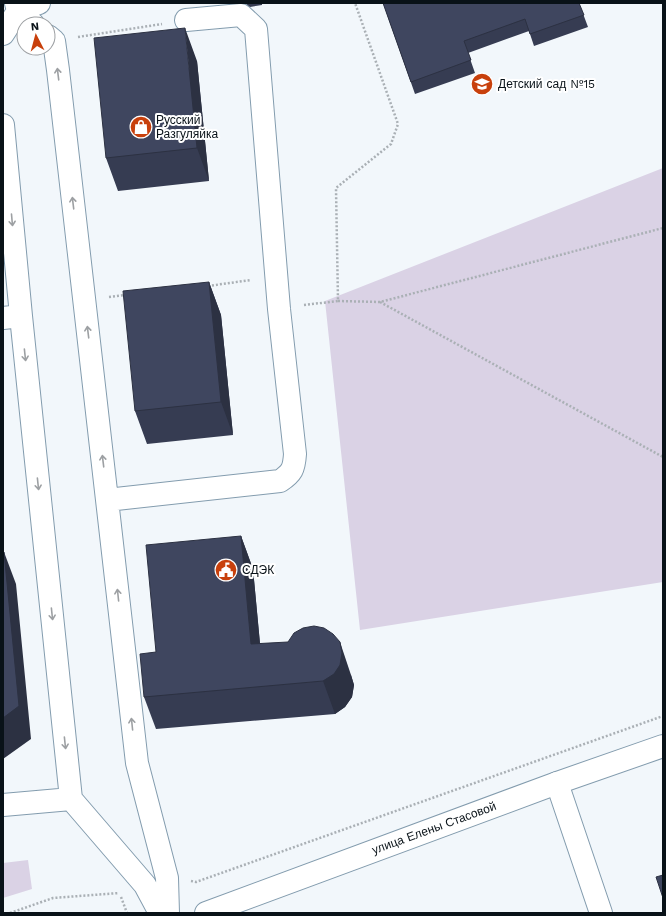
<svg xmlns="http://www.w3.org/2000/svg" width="666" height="916" font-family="'Work Sans',sans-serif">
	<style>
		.green { fill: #dad2e5 }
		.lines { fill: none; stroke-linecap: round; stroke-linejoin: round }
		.minor-casing { stroke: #839cae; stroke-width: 24 }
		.major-casing { stroke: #839cae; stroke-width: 24 }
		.path { stroke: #aab0b5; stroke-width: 2.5; stroke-dasharray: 2 2; stroke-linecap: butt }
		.minor { stroke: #fff; stroke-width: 22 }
		.major { stroke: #fff; stroke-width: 22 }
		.wall { fill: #363c52 }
		.shaded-wall { fill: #2c3142 }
		.building { fill: #3f465f; stroke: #2c3142 }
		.oneway { stroke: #9da0a3 }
		.labels { text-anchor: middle; stroke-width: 4; stroke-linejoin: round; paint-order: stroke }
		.poi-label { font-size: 12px; fill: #091218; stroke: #fff; text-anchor: start }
		.street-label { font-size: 12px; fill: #091218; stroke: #fff }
	</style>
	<rect width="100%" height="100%" fill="#f2f7fb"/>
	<path class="green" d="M663 168V582L360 630 325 301Z
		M28 860 32 889 3 898V863Z"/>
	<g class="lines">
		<g class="minor-casing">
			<path id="minor" d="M16 3 18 11 39 3
				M18 11 33 24
				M3 34 18 11
				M48 36 54 41 58 70 137 763 167 878 168 913
				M3 125 21 316 71 799 145 885 160 913
				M3 318 21 316
				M107 500 280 481C292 473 294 469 295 454L279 309 256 29 241 15 186 20
				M557 783 601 913
				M3 805 71 799"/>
		</g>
		<g class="major-casing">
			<path id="major" d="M206 913 557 783 663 746"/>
		</g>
		<path class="path" d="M78 37 162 24
			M208 286 251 280
			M109 297 126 295
			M338 301 380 302 663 228
			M380 302 663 457
			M304 305 338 301 336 188 391 144 398 124 355 3
			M191 881 196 882 663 716
			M121 897 127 913
			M10 913 53 898 119 893"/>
		<use href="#minor" class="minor"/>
		<use href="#major" class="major"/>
	</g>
	<path class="wall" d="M242 3H262V5L250 7 245 3Z
		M383 3H579L588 27 534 46 529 31 468 53 475 73 415 94Z
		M197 61 209 181 118 191 106 158Z
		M209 282 221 315 233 435 147 444 135 411Z
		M241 536 253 569 260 643 351 675 354 685 352 697 345 707 335 714 156 729 144 697 156 652Z"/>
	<path class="shaded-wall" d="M185 28 197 61 209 181 197 148Z
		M209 282 221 315 233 435 221 402Z
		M241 536 253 569 263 677 251 644Z
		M4 552 16 584 31 739 3 759Z
		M340 642 351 675 354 685 352 697 345 707 335 714 323 681Z"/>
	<path class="building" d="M383 3H579L584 15 530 34 525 19 464 41 471 60 411 82Z
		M185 28 197 148 106 158 94 38Z
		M209 282 221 402 135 411 123 291Z
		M241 536 251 644 288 642 294 633 303 628 314 626 324 628 333 634 340 642 342 653 340 665 334 674 323 681 144 697 140 654 156 652 146 545Z
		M3 552H4L19 706 3 718Z
		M663 875V898L656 877Z"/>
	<defs><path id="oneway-shaft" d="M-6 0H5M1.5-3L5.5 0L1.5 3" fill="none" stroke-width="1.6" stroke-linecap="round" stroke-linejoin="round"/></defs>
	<g class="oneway">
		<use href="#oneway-shaft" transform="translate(58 74) rotate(-97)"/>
		<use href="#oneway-shaft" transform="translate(73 203) rotate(-97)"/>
		<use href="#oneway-shaft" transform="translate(12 220) rotate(85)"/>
		<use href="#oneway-shaft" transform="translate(88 332) rotate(-97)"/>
		<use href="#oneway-shaft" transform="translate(25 355) rotate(84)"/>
		<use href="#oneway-shaft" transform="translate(103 461) rotate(-97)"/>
		<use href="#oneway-shaft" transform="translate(38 484) rotate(84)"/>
		<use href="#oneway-shaft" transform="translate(118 595) rotate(-96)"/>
		<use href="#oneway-shaft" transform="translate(52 614) rotate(84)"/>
		<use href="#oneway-shaft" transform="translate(132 724) rotate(-96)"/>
		<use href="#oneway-shaft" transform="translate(65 743) rotate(84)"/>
	</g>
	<defs>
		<g id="school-disc" transform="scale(1.15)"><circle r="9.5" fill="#c8400c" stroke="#fff"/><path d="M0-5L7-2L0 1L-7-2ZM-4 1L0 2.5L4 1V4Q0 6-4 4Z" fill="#fff"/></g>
		<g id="shop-disc" transform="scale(1.15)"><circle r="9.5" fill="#c8400c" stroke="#fff"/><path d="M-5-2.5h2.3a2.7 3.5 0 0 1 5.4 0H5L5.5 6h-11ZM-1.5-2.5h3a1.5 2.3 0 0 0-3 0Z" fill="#fff"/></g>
		<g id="civic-disc" transform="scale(1.15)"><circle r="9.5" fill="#c8400c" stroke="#fff"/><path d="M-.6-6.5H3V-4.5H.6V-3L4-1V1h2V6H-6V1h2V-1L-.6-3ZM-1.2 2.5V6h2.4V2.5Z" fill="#fff"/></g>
	</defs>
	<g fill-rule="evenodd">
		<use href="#school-disc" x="482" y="84"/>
		<use href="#shop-disc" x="141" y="127"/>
		<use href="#civic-disc" x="226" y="570"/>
	</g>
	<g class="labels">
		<g class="poi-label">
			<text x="498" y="88">Детский сад №15</text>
			<text x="156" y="124">Русский<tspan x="156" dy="14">Разгуляйка</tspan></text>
			<text x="242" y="574">СДЭК</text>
		</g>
		<g class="street-label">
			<text transform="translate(434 828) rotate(-20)" y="4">улица Елены Стасовой</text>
		</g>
	</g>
	<rect width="666" height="916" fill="none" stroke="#091218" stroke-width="8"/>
	<g transform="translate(36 36) rotate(354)"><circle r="19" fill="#ffffff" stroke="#9da0a3"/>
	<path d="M0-3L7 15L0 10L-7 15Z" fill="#c8400c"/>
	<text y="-6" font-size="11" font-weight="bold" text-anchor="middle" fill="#091218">N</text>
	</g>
</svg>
